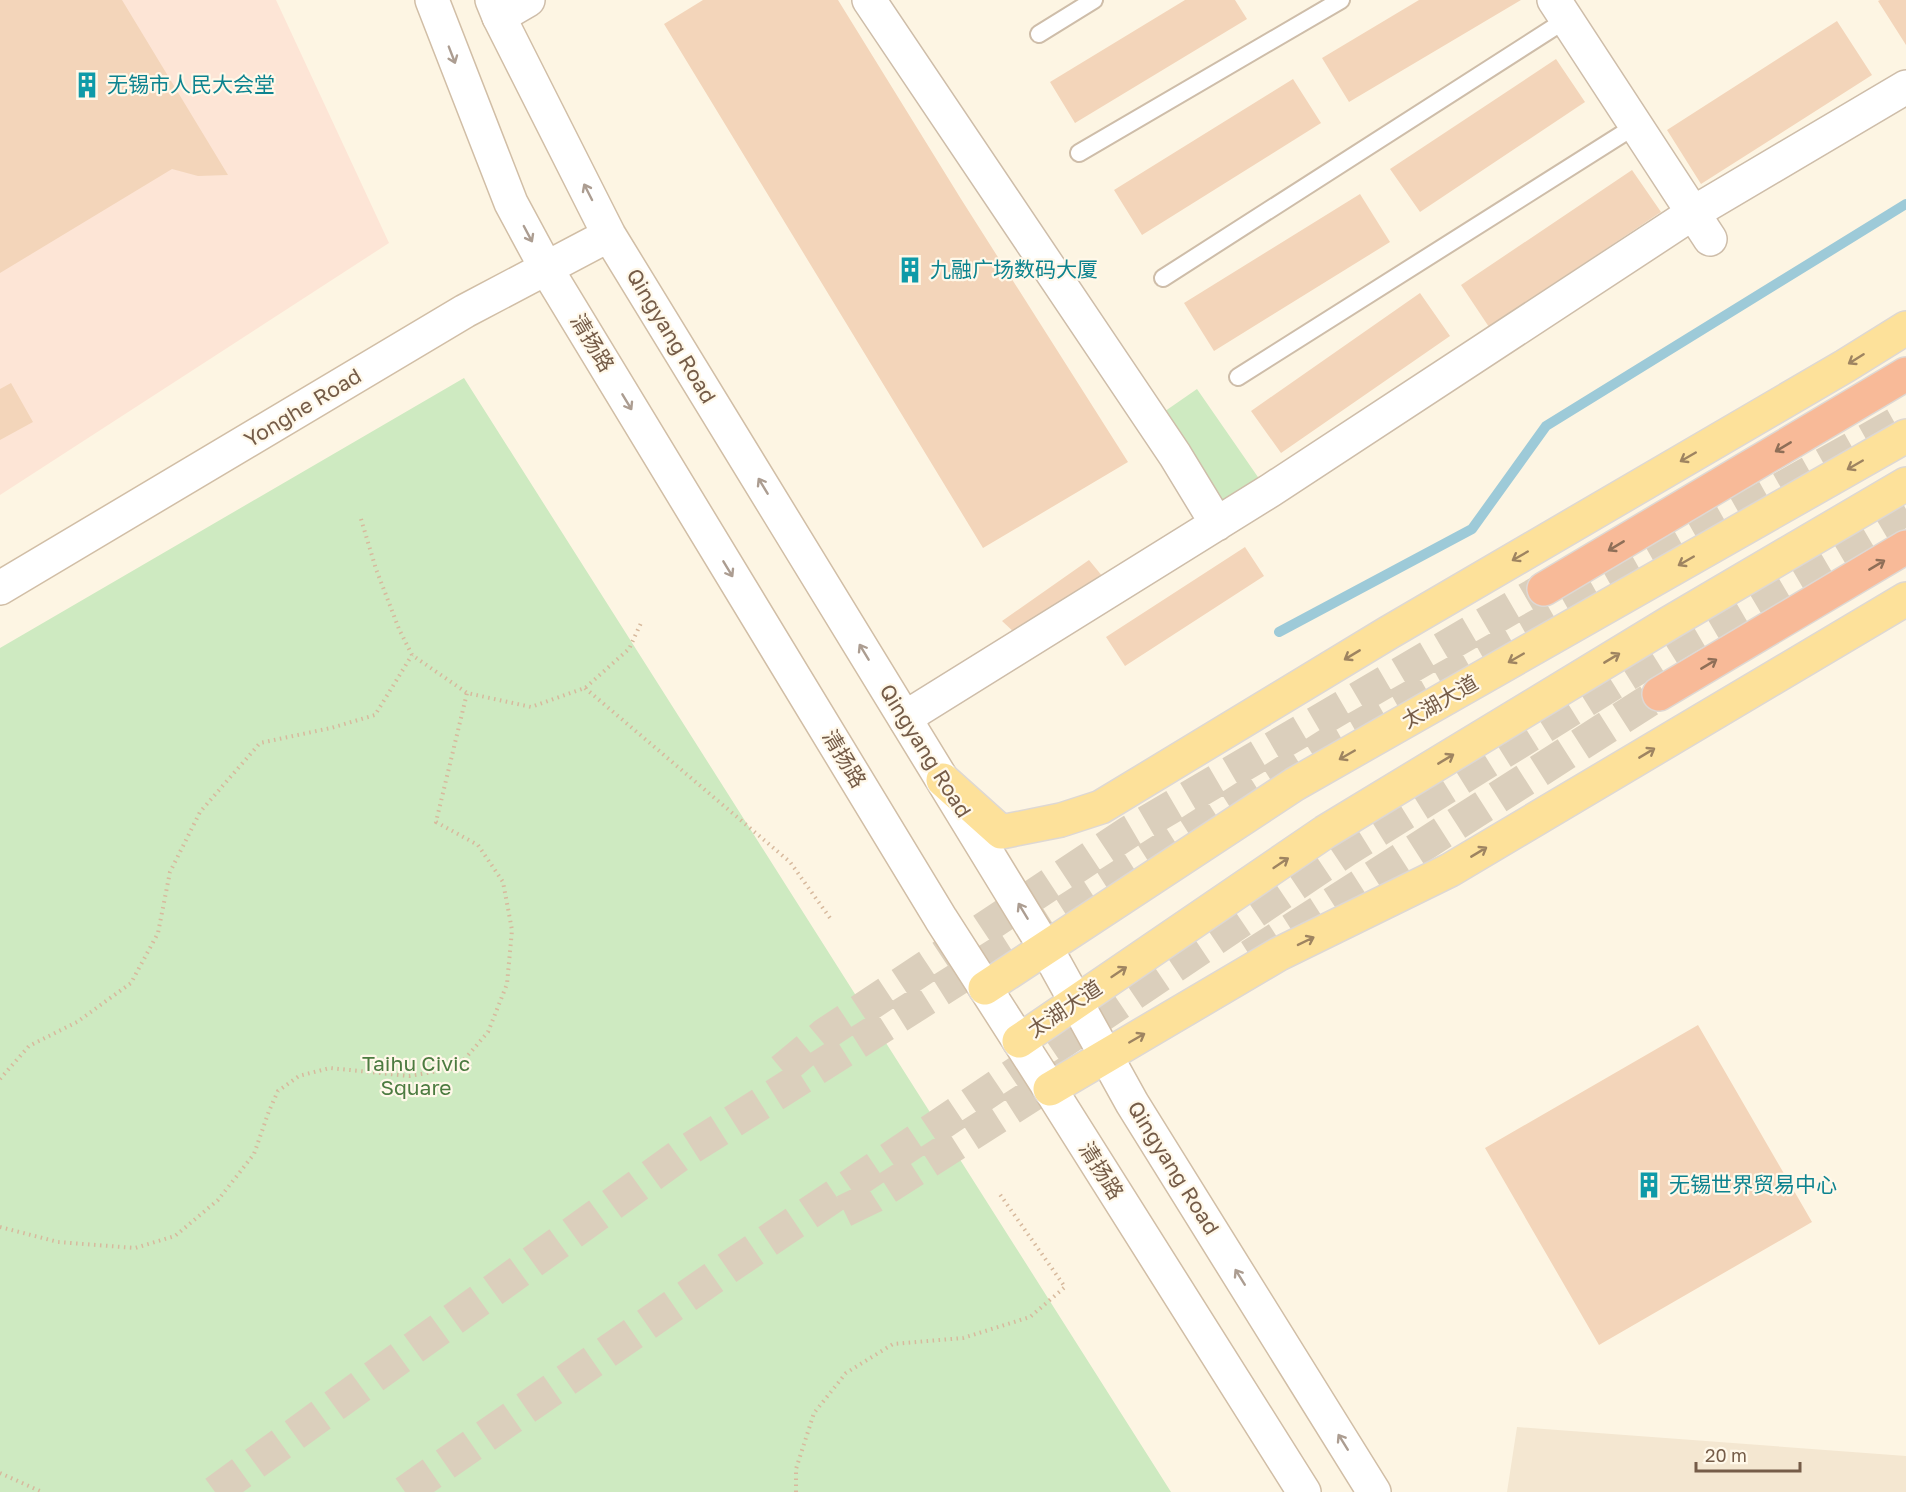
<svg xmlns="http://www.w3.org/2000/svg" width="1906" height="1492" font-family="'Golos Text','Noto Sans SC',sans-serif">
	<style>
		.residential { fill: #f4e7d1 }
		.commercial { fill: #fde5d6 }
		.green { fill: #ceeac1 }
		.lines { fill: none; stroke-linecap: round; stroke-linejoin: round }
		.stream { stroke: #9dcad8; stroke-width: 10 }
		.building { fill: #f3d5ba }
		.highway-tunnel { stroke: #dbcfbc; stroke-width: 33; stroke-dasharray: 33 16; stroke-linecap: butt }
		.lane-casing { stroke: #cebda9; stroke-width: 20 }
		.street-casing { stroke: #cebda9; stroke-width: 36 }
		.secondary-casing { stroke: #d1bea6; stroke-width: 36 }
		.primary-casing { stroke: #ded8d3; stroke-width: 36 }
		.highway-casing { stroke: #ded8d3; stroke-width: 36 }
		.path { stroke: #d7b99d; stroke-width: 4; stroke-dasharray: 1.5 4.5; stroke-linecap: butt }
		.lane { stroke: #fff; stroke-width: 16 }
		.street { stroke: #fff; stroke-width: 33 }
		.secondary { stroke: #fff; stroke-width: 33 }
		.primary { stroke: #fde19a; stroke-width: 33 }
		.highway { stroke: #f8ba98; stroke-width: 33 }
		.oneway { stroke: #ac9d91 }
		.oneway2 { stroke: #9e8461 }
		.oneway3 { stroke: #8f6f58 }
		.labels { text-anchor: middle; stroke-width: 4.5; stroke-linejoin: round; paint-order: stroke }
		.culture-label { font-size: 21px; fill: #0d838f; stroke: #fff8e9; text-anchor: start }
		.street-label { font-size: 21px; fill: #755c48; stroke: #fff8e9 }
		.park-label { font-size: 21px; fill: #4c7b40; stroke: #fff8e9 }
	</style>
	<rect width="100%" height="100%" fill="#fdf5e3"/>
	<path class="residential" d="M1517 1427 1906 1456V1492H1507Z"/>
	<path class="commercial" d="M0 0H276L389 243 0 495Z"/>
	<path class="green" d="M464 378 1171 1492H0V648Z
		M1197 389 1260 480 1220 508 1158 416Z"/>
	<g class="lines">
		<path class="stream" d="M1279 632 1472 529 1546 426 1906 204"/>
	</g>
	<path class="building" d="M0 0H122L228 175 198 176 172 169 0 273Z
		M703 0H838L961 199 1128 462 983 548 664 24Z
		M1185 0H1235L1247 19 1075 123 1050 82Z
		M1419 0H1521L1349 102 1322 58Z
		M1880 0H1906V45L1878 1Z
		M1837 21 1872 75 1701 184 1667 130Z
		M1556 59 1585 102 1420 212 1390 169Z
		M1293 79 1321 123 1142 235 1114 190Z
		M1632 170 1661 212 1489 327 1461 285Z
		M1360 194 1390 242 1214 351 1184 303Z
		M1420 293 1450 336 1281 453 1251 411Z
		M11 383 33 422 0 440V389Z
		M1245 547 1264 576 1125 666 1106 637Z
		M1089 560 1103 577 1015 633 1002 621Z
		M1698 1025 1812 1222 1599 1345 1485 1148Z"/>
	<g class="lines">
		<path class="highway-tunnel" d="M1250 956 1659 694
			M782 1070 825 1034 1129 832 1544 589
			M844 1211 873 1197 1073 1069
			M215 1492 680 1155 1338 738 1906 418
			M405 1492 729 1267 1345 851 1678 643 1906 509"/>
		<g class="lane-casing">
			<path id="lane" d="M1039 34 1094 0
				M1079 153 1341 0
				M1163 278 1567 19
				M1238 377 1635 126"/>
		</g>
		<g class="street-casing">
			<path id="street" d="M869 0 1175 455 1217 524
				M1554 0 1710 239
				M499 17 528 0
				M906 720 919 709 1271 490 1693 213 1906 87"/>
		</g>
		<g class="secondary-casing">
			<path id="secondary" d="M432 0 511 203 546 268 941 919 1050 1089 1304 1492
				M492 0 499 17 609 235 1055 964 1132 1103 1374 1492
				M0 588 465 311 609 235"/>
		</g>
		<g class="primary-casing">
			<path id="primary" d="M943 780 1001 832 1061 820 1101 807 1388 633 1845 366 1906 328
				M985 988 1295 784 1906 436
				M1019 1041 1325 832 1671 622 1906 484
				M1050 1089 1279 954 1450 870 1906 599"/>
		</g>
		<g class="highway-casing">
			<path id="highway" d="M1544 589 1906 374
				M1659 694 1906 547"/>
		</g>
		<path class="path" d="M361 519 376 569 399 629 412 655 467 693 531 707 585 688 629 649 641 623
			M585 688 790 862 830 918
			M0 1079 29 1046 77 1022 131 983 158 933 170 872 200 812 260 743 331 728 375 715 412 655
			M0 1227 58 1242 135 1248 175 1236 218 1200 254 1154 269 1111 278 1091 299 1076 330 1068 409 1076 457 1068 488 1032 507 984 512 930 503 882 478 845 436 822 467 693
			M0 1473 42 1492
			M796 1492V1469L814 1413 846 1373 893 1344 963 1338 1030 1317 1065 1287 999 1193"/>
		<use href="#lane" class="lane"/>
		<use href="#street" class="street"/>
		<use href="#secondary" class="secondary"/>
		<use href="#primary" class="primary"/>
		<use href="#highway" class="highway"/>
	</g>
	<defs><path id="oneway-shaft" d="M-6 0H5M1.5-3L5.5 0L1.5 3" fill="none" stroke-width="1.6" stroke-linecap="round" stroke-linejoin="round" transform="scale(1.5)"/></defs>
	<g class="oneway">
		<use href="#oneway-shaft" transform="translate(452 55) rotate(69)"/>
		<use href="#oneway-shaft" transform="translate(588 192) rotate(-117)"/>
		<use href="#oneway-shaft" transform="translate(528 234) rotate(62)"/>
		<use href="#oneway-shaft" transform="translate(627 402) rotate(59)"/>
		<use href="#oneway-shaft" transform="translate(763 486) rotate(-121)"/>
		<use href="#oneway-shaft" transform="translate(728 569) rotate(59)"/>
		<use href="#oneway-shaft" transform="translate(864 652) rotate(-121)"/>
		<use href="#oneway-shaft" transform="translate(1023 911) rotate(-121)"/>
		<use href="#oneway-shaft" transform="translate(1240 1277) rotate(-122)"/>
		<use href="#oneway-shaft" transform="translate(1343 1442) rotate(-122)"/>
	</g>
	<g class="oneway2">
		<use href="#oneway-shaft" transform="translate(1856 359) rotate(148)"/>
		<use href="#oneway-shaft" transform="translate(1688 457) rotate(150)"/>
		<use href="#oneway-shaft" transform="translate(1855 465) rotate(150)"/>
		<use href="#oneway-shaft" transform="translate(1520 556) rotate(150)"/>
		<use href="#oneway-shaft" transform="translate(1686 561) rotate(150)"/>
		<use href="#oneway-shaft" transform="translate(1352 655) rotate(149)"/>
		<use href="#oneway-shaft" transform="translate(1516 658) rotate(150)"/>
		<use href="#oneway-shaft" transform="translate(1612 658) rotate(-31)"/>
		<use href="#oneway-shaft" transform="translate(1647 753) rotate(-31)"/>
		<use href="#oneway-shaft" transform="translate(1347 755) rotate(150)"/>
		<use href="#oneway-shaft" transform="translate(1446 759) rotate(-31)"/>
		<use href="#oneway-shaft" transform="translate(1479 852) rotate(-31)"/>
		<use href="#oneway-shaft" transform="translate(1281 863) rotate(-34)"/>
		<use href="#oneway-shaft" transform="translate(1306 941) rotate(-26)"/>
		<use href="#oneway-shaft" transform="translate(1119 972) rotate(-34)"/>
		<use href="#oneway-shaft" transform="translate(1137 1038) rotate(-30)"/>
	</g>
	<g class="oneway3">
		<use href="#oneway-shaft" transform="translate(1783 447) rotate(149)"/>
		<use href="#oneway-shaft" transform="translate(1616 546) rotate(149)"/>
		<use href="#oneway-shaft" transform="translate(1877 565) rotate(-31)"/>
		<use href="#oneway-shaft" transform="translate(1709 664) rotate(-31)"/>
	</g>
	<defs>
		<g id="building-bare" transform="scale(2.07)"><path d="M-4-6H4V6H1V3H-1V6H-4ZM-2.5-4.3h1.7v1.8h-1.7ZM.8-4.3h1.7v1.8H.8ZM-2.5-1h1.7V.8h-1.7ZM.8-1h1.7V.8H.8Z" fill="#0f9aa8" stroke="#fff8e9" stroke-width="2.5" paint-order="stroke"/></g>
	</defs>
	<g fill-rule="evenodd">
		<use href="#building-bare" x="87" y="85"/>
		<use href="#building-bare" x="910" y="270"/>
		<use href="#building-bare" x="1649" y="1185"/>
	</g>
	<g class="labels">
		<g class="culture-label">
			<text x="107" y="92">无锡市人民大会堂</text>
			<text x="930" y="277">九融广场数码大厦</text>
			<text x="1669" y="1192">无锡世界贸易中心</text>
		</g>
		<g class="street-label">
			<text transform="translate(671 336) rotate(59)" y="7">Qingyang Road</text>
			<text transform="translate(592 343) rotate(59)" y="7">清扬路</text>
			<text transform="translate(303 408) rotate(-31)" y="7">Yonghe Road</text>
			<text transform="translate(1440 702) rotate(-30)" y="7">太湖大道</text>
			<text transform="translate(925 751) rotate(58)" y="7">Qingyang Road</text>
			<text transform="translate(844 759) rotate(59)" y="7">清扬路</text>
			<text transform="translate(1065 1009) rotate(-34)" y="7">太湖大道</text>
			<text transform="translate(1173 1168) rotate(58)" y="7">Qingyang Road</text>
			<text transform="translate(1101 1171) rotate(58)" y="7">清扬路</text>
		</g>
		<g class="park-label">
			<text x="416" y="1071">Taihu Civic<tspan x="416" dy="24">Square</tspan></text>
		</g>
	</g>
	<path d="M1696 1462v9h104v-9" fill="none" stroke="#755c48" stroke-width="3"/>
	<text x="1705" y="1462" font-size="18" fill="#755c48" stroke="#fff8e9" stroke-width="4.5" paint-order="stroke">20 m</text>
</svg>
